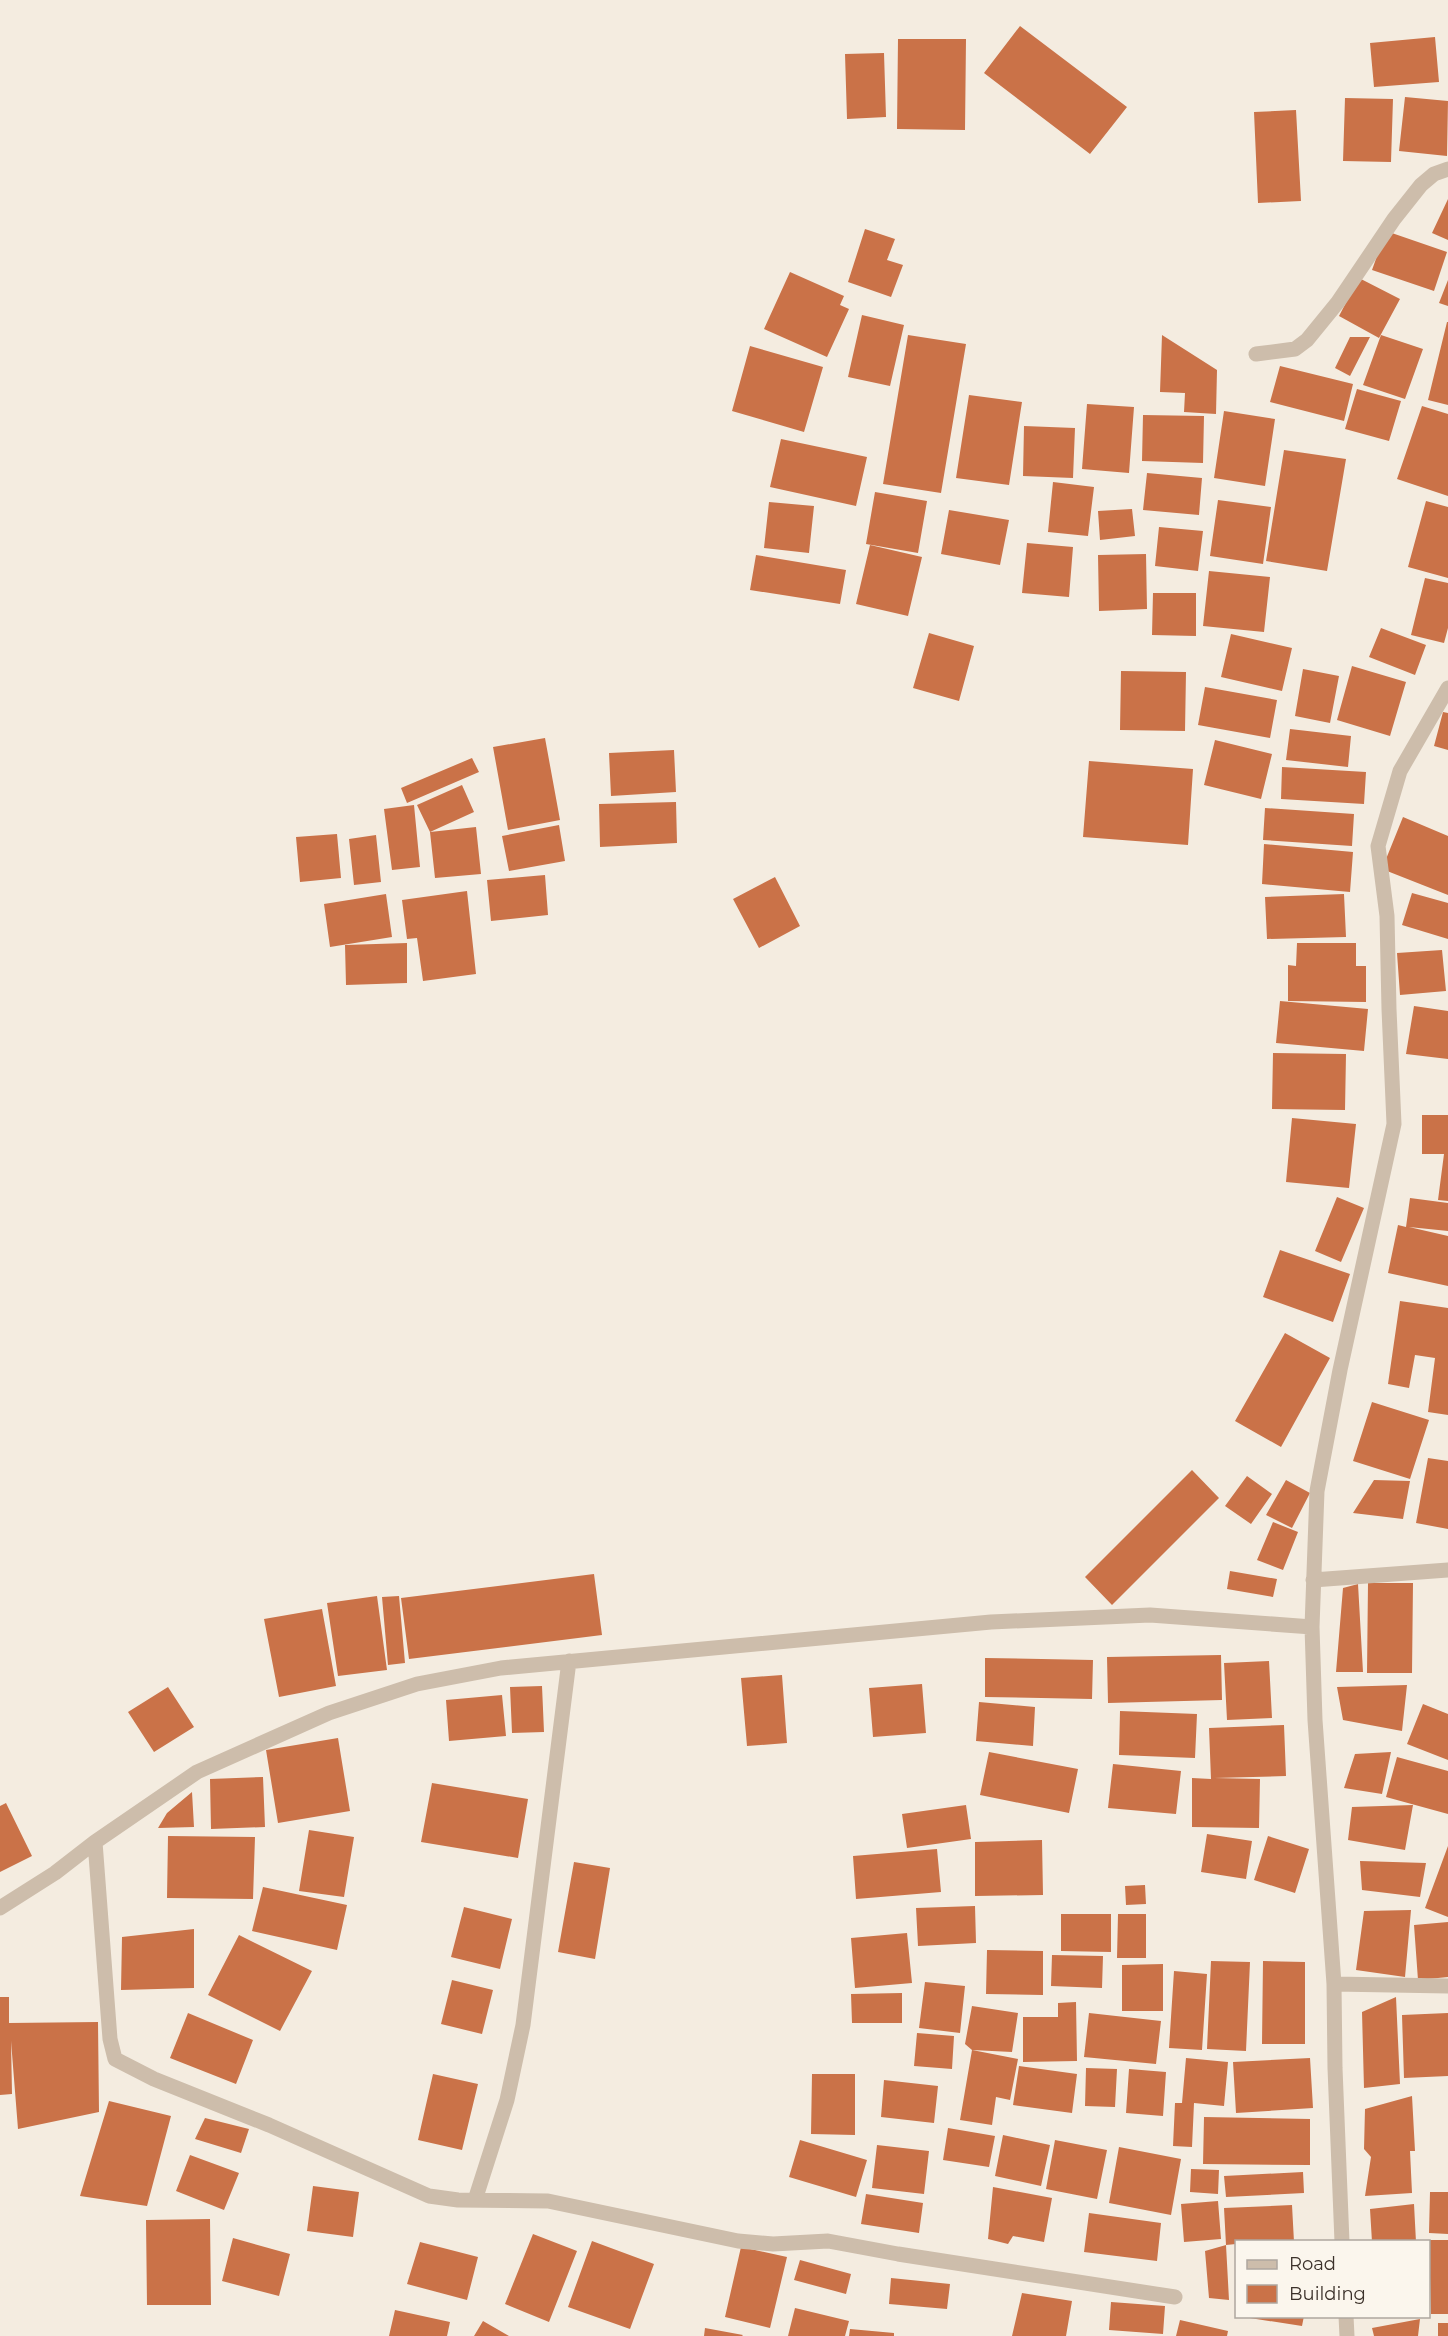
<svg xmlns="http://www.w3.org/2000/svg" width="1448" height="2336" font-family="Montserrat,sans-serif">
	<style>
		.building { fill: #ca7248 }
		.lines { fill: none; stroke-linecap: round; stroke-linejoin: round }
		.minor { stroke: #cdbdab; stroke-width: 15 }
	</style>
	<rect width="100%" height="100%" fill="#f4ece0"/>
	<path class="building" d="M1020 26 1127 107 1090 154 984 73Z
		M1435 37 1439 82 1374 87 1370 43Z
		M898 39H966L965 130 897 129Z
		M884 53 886 117 847 119 845 54Z
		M1405 97 1448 101 1447 156 1399 151Z
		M1345 98 1393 99 1391 162 1343 161Z
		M1296 110 1301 201 1258 203 1254 112Z
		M1448 199V240L1432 233Z
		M865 229 895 239 887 260 903 265 891 297 848 282Z
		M1386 231 1447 252 1434 291 1372 270Z
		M790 272 844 296 840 305 849 309 827 357 764 329Z
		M1359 278 1400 299 1379 338 1339 316Z
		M1448 280V306L1439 303Z
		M862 315 904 325 890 386 848 377Z
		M1447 322H1448V405L1428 400Z
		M908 335 966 344 941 493 883 484Z
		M1162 335 1217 370 1216 414 1184 412 1185 393 1160 392Z
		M1381 335 1423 349 1405 399 1363 385Z
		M1350 337H1370L1350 376 1335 368Z
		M750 346 823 367 804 432 732 411Z
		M1280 366 1353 384 1344 421 1270 402Z
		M1357 389 1401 401 1389 441 1345 429Z
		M969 395 1022 402 1009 485 956 478Z
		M1087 404 1134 407 1129 473 1082 469Z
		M1422 406 1448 414V496L1397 479Z
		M1224 411 1275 419 1265 486 1214 478Z
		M1143 415 1204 416 1203 463 1142 461Z
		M1024 426 1075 428 1073 478 1023 476Z
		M781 439 867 457 856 506 770 487Z
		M1284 450 1346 459 1327 571 1266 561Z
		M1147 473 1202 478 1199 515 1143 510Z
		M1053 482 1094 487 1088 536 1048 532Z
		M875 492 927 501 918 553 866 544Z
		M1218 500 1271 507 1263 564 1210 556Z
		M1426 501 1448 507V578L1408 567Z
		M769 502 814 506 809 553 764 548Z
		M1132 509 1135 536 1100 540 1098 511Z
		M949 510 1009 520 1000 565 941 554Z
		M1159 527 1203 531 1198 571 1155 566Z
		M1027 543 1073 547 1069 597 1022 593Z
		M870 545 922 557 908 616 856 604Z
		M1146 554 1147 609 1099 611 1098 555Z
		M756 555 846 570 840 604 750 590Z
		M1209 571 1270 577 1264 632 1203 626Z
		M1425 578 1448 583V628L1444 643 1411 635Z
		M1153 593H1196V636L1152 635Z
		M1381 628 1426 645 1415 675 1369 657Z
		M929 633 974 646 959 701 913 688Z
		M1231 634 1292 648 1282 691 1221 677Z
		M1352 666 1406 682 1390 736 1337 720Z
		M1303 669 1339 676 1330 723 1295 716Z
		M1121 671 1186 672 1185 731 1120 730Z
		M1205 687 1277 700 1270 738 1198 725Z
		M1443 712 1448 713V750L1434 746Z
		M1290 729 1351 736 1348 767 1286 760Z
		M545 738 560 820 508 830 493 747Z
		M1215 740 1272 754 1261 799 1204 785Z
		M674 750 676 792 611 796 609 753Z
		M472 758 479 772 407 803 401 788Z
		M1089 761 1193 769 1188 845 1083 837Z
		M1282 767 1366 772 1364 804 1281 799Z
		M462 785 474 812 430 832 476 827 481 874 435 878 430 832 417 805Z
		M676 802 677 843 600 847 599 804Z
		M414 805 420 867 392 870 384 809Z
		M1265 808 1354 814 1352 846 1263 840Z
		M1403 817 1448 836V895L1382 869Z
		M559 825 565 861 509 871 502 836Z
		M337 834 341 878 300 882 296 837Z
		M376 835 381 882 354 885 349 839Z
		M1264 844 1353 852 1350 892 1262 884Z
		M545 875 548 915 491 921 487 880Z
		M775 877 800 926 759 948 733 899Z
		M467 891 476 974 423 981 417 938 407 939 402 900Z
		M1412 893 1448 903V939L1402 925Z
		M386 894 392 937 330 947 324 904Z
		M1344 894 1346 937 1267 939 1265 897Z
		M407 943V983L346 985 345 945Z
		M1297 943H1356V966H1366V1002L1288 1001V965L1296 966Z
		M1442 950 1446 991 1400 995 1397 953Z
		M1280 1001 1368 1009 1364 1051 1276 1043Z
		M1414 1006 1448 1011V1059L1406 1054Z
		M1273 1053 1346 1054 1345 1110 1272 1109Z
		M1422 1115H1448V1201L1438 1200 1444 1154H1422Z
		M1292 1118 1356 1124 1349 1188 1286 1182Z
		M1337 1197 1364 1208 1341 1262 1315 1251Z
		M1410 1198 1448 1203V1231L1409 1227 1448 1236V1286L1388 1273 1398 1225 1406 1227Z
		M1280 1250 1350 1274 1333 1322 1263 1297Z
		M1400 1301 1448 1308V1415L1428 1412 1435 1358 1415 1355 1409 1388 1388 1384Z
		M1285 1333 1330 1358 1281 1447 1235 1421Z
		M1372 1402 1429 1420 1410 1479 1353 1461Z
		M1428 1458 1448 1461V1529L1416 1523Z
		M1192 1470 1219 1498 1112 1605 1085 1577Z
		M1247 1476 1272 1494 1251 1524 1225 1506Z
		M1286 1480 1310 1493 1292 1528 1266 1515Z
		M1374 1480 1410 1481 1403 1519 1353 1513Z
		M1273 1522 1298 1532 1283 1570 1257 1560Z
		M1230 1571 1277 1579 1273 1597 1227 1589Z
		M594 1574 602 1635 409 1659 401 1598Z
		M1368 1583H1413L1412 1673H1367Z
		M1358 1584 1363 1672H1336L1343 1588Z
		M377 1596 387 1670 338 1676 327 1603Z
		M399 1596 405 1663 388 1665 382 1597Z
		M322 1609 336 1686 279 1697 264 1619Z
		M1221 1655 1222 1700 1108 1703 1107 1657Z
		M985 1658 1093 1660 1092 1699 985 1697Z
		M1269 1661 1272 1718 1227 1720 1224 1663Z
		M782 1675 787 1743 747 1746 741 1678Z
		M922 1684 926 1733 873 1737 869 1688Z
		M1407 1685 1402 1731 1343 1720 1337 1687Z
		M542 1686 544 1732 512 1733 510 1687Z
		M168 1687 194 1727 154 1752 128 1712Z
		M502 1695 506 1736 449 1741 446 1700Z
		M979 1702 1035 1707 1033 1746 976 1741Z
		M1423 1704 1448 1714V1760L1407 1744Z
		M1120 1711 1197 1714 1195 1758 1119 1755Z
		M1284 1725 1286 1776 1214 1778 1260 1779 1259 1828 1192 1827V1778L1211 1779 1209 1728Z
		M338 1738 350 1811 278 1823 266 1750Z
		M989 1752 1078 1769 1069 1813 980 1795Z
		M1391 1752 1382 1794 1344 1788 1355 1754Z
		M1397 1757 1448 1771V1814L1386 1797Z
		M1113 1764 1181 1771 1176 1814 1108 1808Z
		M263 1777 265 1827 211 1829 210 1779Z
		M432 1783 528 1799 518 1858 421 1842Z
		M192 1792 194 1827 158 1828 167 1813Z
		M6 1803 32 1856 0 1872V1806Z
		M966 1805 971 1839 907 1848 902 1814Z
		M1413 1805 1405 1850 1348 1840 1352 1807Z
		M309 1830 354 1837 344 1897 299 1891Z
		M1207 1834 1252 1841 1246 1879 1201 1872Z
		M168 1836 255 1837 253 1899 167 1898Z
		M1268 1836 1309 1849 1295 1893 1254 1880Z
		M1042 1840 1043 1895 975 1896V1842Z
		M1448 1846V1917L1425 1908Z
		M937 1849 941 1892 856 1899 853 1856Z
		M1360 1861 1426 1863 1420 1897 1362 1890Z
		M574 1862 610 1868 595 1959 558 1952Z
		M1145 1885 1146 1904 1126 1905 1125 1886Z
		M263 1887 347 1905 337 1950 252 1931Z
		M975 1906 976 1943 918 1946 916 1908Z
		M464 1907 512 1919 500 1969 451 1957Z
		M1411 1910 1405 1977 1356 1970 1364 1911Z
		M1061 1914H1111V1952L1061 1951Z
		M1118 1914H1146V1958H1117Z
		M1448 1922V1977L1418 1980 1414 1925Z
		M194 1929V1988L121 1990 122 1937Z
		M907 1933 912 1983 855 1988 851 1938Z
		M239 1935 312 1971 280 2031 208 1995Z
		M987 1950 1043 1951V1995L986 1994Z
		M1052 1955 1103 1956 1102 1988 1051 1986Z
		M1211 1961 1250 1962 1246 2051 1207 2049Z
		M1263 1961 1305 1962V2044H1262Z
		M1163 1964V2011H1122V1965Z
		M1174 1971 1207 1974 1202 2050 1169 2048Z
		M452 1980 493 1990 482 2034 441 2024Z
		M925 1982 965 1986 960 2033 919 2028Z
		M902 1993V2023H852L851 1994Z
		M0 1997H9V2023L98 2022 99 2112 18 2129 11 2041 12 2094 0 2095Z
		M1396 1997 1400 2084 1364 2088 1362 2012Z
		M1076 2002 1077 2061 1023 2062V2017H1058V2003Z
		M972 2006 1018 2013 1012 2052 972 2050 1018 2059 1010 2100 996 2097 992 2125 960 2120 972 2050 965 2044Z
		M188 2013 253 2040 236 2084 170 2058Z
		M1089 2013 1161 2021 1156 2064 1084 2057Z
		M1448 2013V2076L1404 2078 1402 2015Z
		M917 2033 954 2036 952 2069 914 2066Z
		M1186 2058 1228 2062 1224 2106 1194 2103 1192 2147 1173 2146 1175 2103H1182Z
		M1310 2058 1313 2108 1236 2113 1233 2062Z
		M1019 2066 1077 2074 1072 2113 1013 2105Z
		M1086 2068 1117 2069 1115 2107 1085 2106Z
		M1129 2069 1166 2072 1163 2116 1126 2113Z
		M433 2074 478 2084 462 2150 418 2140Z
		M812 2074H855V2135L811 2134Z
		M884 2080 938 2086 934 2123 881 2117Z
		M1412 2096 1415 2151H1410L1412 2193 1365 2196 1371 2157 1364 2149 1365 2109Z
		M109 2101 171 2116 147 2206 80 2196Z
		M1204 2117 1310 2119V2165L1203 2164Z
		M205 2118 249 2129 241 2153 195 2139Z
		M948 2128 995 2136 989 2167 943 2160Z
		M1003 2135 1050 2145 1041 2186 995 2176Z
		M800 2140 867 2160 856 2197 789 2177Z
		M1055 2140 1107 2150 1097 2199 1046 2189Z
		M877 2145 929 2151 924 2194 872 2188Z
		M1119 2147 1181 2159 1171 2215 1109 2203Z
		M190 2155 239 2173 224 2210 176 2191Z
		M1191 2169 1219 2170 1218 2194 1190 2192Z
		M1303 2172 1304 2193 1226 2197 1224 2176Z
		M313 2186 359 2192 353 2237 307 2231Z
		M993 2187 1052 2198 1044 2242 1013 2236 1008 2244 988 2239Z
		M1430 2192H1448V2234L1429 2233Z
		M866 2194 923 2203 919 2233 861 2224Z
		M1218 2201 1221 2239 1184 2242 1181 2204Z
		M1414 2204 1416 2242H1372L1370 2209Z
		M1292 2205 1294 2242H1236V2244L1226 2245 1229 2300 1209 2298 1205 2251 1226 2245 1224 2208Z
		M1089 2213 1161 2223 1157 2261 1084 2252Z
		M210 2219 211 2305H147L146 2220Z
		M533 2234 577 2251 549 2322 505 2304Z
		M233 2238 290 2254 279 2296 222 2281Z
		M1429 2240H1448V2314H1431Z
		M592 2241 654 2264 630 2329 568 2307Z
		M420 2242 478 2257 467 2300 407 2284Z
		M741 2247 787 2257 770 2328 725 2317Z
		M800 2260 851 2274 846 2294 794 2280Z
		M891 2278 950 2284 947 2309 889 2304Z
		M1022 2293 1072 2301 1066 2336H1012Z
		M1111 2302 1165 2306 1163 2334 1109 2330Z
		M795 2308 849 2321 845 2336H788Z
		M395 2310 450 2322 447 2336H389Z
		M1237 2316H1304L1302 2326Z
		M1420 2319 1418 2336H1374L1372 2328Z
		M1180 2320 1228 2331 1227 2336H1176Z
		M483 2321 509 2336H474Z
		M1438 2323H1448V2336H1438Z
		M705 2328 743 2335 742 2336H704Z
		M850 2329 894 2333V2336H849Z"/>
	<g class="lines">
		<path class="minor" d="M1256 354 1295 349 1307 340 1338 302 1394 219 1421 185 1434 174 1448 169
			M1313 1580 1448 1570
			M1312 1627 1315 1720 1334 1984 1335 2068 1342 2242
			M95 1842 110 2039 115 2059 154 2079 269 2125 429 2196 458 2200 548 2201 738 2241 773 2244 828 2241 898 2254 1175 2297
			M0 1908 55 1873 95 1842 197 1772 329 1713 417 1684 501 1668 991 1622 1150 1615 1312 1627 1317 1491 1340 1370 1394 1124 1389 1009 1387 916 1378 846 1400 771 1448 688
			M1334 1984 1448 1986
			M475 2200 507 2100 523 2025 569 1661
			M1346 2316 1347 2336"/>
	</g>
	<rect x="1235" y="2240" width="195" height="78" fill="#fbf6ed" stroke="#aea79f" stroke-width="1.5"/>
	<rect x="1247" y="2260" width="30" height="9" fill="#cdbdab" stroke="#aea79f" stroke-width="1.5"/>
	<text x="1289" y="2270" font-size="18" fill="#3b312a">Road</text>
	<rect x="1247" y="2285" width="30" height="18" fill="#ca7248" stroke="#aea79f" stroke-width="1.5"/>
	<text x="1289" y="2300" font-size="18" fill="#3b312a">Building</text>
</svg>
